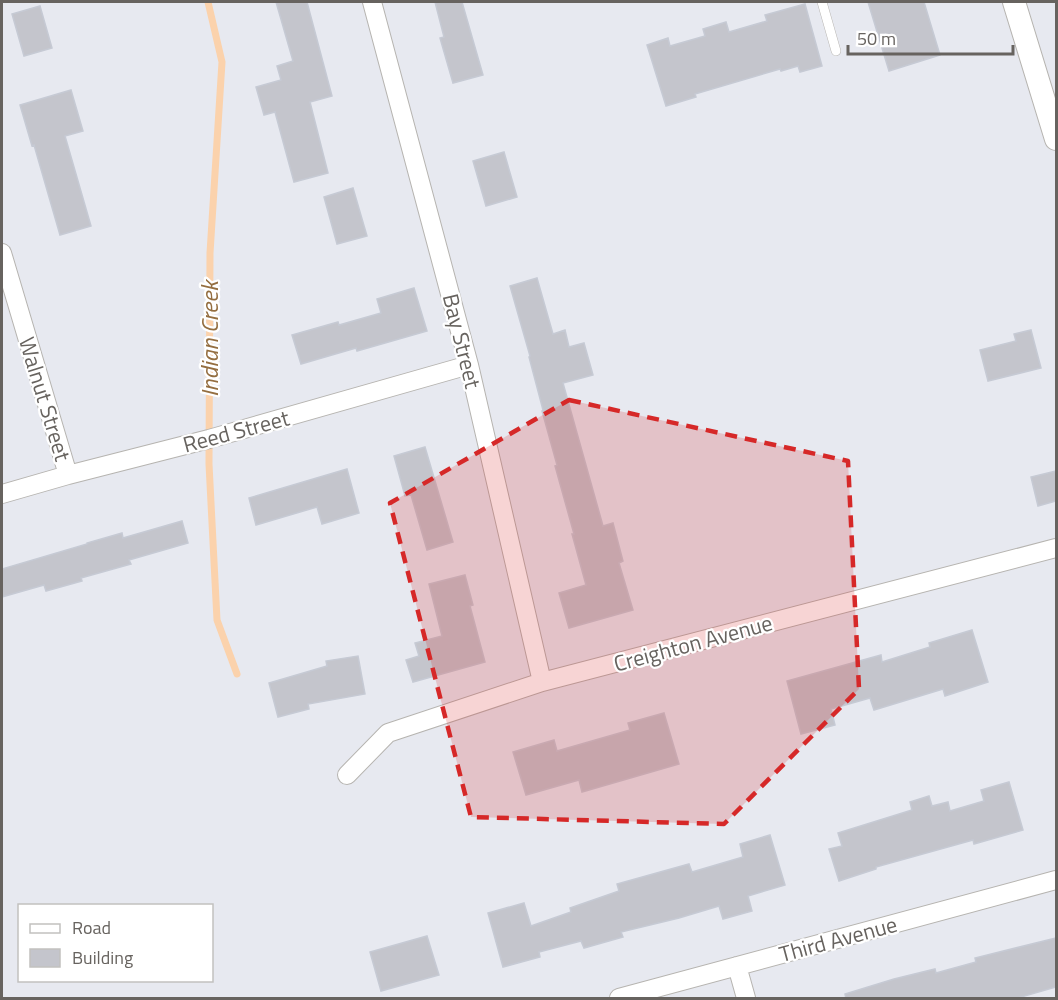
<svg xmlns="http://www.w3.org/2000/svg" width="1058" height="1000" font-family="'Titillium Web',sans-serif">
	<style>
		.lines { fill: none; stroke-linecap: round; stroke-linejoin: round }
		.stream { stroke: #fbd2ac; stroke-width: 7 }
		.building { fill: #c4c5cc; stroke: #c6cad4; stroke-width: 1.5 }
		.service-casing { stroke: #b6b4b0; stroke-width: 10 }
		.minor-casing { stroke: #b6b4b0; stroke-width: 20 }
		.tertiary-casing { stroke: #b6b4b0; stroke-width: 24 }
		.service { stroke: #fff; stroke-width: 9 }
		.minor { stroke: #fff; stroke-width: 18 }
		.tertiary { stroke: #fff; stroke-width: 22 }
		.marked { fill: #d62828; fill-opacity: 0.2; stroke: #d62828; stroke-width: 4.5; stroke-dasharray: 12 8; stroke-linejoin: round }
		.labels { text-anchor: middle; stroke-width: 4.5; stroke-linejoin: round; paint-order: stroke }
		.street-label { font-size: 22px; fill: #67635f; stroke: #fff }
		.water-label { font-size: 24px; font-style: italic; fill: #946e40; stroke: #fff }
	</style>
	<rect width="100%" height="100%" fill="#e7e9f0"/>
	<g class="lines">
		<path class="stream" d="M208 2 222 62 210 253 209 464 217 620 237 674"/>
	</g>
	<path class="building" d="M276 2H307L332 96 310 102 328 173 294 182 275 112 264 115 256 87 281 80 277 66 293 61Z
		M435 2H462L483 75 453 83 440 38 444 37Z
		M868 2H924L940 55 889 71Z
		M805 4 822 66 800 72 798 66 781 71 780 69 695 94 696 97 666 106 647 45 668 38 670 46 705 36 703 29 726 22 729 32 767 21 765 15Z
		M40 6 52 48 24 56 12 14Z
		M71 90 83 131 65 136 91 226 60 235 34 145 32 146 20 105Z
		M504 152 517 197 486 206 473 161Z
		M353 188 367 236 337 244 324 197Z
		M537 278 553 334 565 330 569 347 584 343 593 375 563 383 603 526 613 523 623 561 619 563 633 610 569 628 559 593 586 585 572 534H574L555 466 557 465 542 411 543 410 529 357 530 356 510 286Z
		M414 288 427 331 357 351 356 348 301 364 292 335 338 322 339 325 381 313 377 299Z
		M1031 330 1041 368 988 381 980 350 1016 341 1014 334Z
		M425 447 453 542 427 550 411 495 405 496 394 456Z
		M347 469 359 513 322 524 317 507 256 525 249 498Z
		M1056 471V501L1038 506 1031 477Z
		M182 521 188 543 129 560 131 564 81 578 82 581 46 591 44 585 2 597V569L87 544V543L122 533 123 538Z
		M465 575 473 605 470 606 485 662 413 682 406 660 419 656 415 643 442 636 429 584Z
		M972 630 988 682 945 696 943 689 874 710 870 698 831 709 835 725 801 734 787 681 881 655 882 662 930 647 929 643Z
		M358 656 365 694 308 704 309 709 278 717 269 683 327 666 326 661Z
		M664 713 679 764 582 792 579 780 526 795 513 752 554 740 557 751 630 730 628 723Z
		M1009 782 1023 830 974 844 973 840 876 867V869L839 881 829 849 842 846 838 833 912 810 910 802 929 796 932 806 948 802 950 811 984 801 981 790Z
		M770 835 785 885 748 896 752 911 723 919 719 906 679 918 621 932 623 937 584 948 581 941 539 952 540 957 503 967 488 913 524 903 531 926 571 912 570 908 619 891 617 884 689 864 692 872 743 857 740 844Z
		M427 936 439 975 381 991 370 952Z
		M1056 938V987L1014 999H846L845 994 894 979 935 969 936 973 976 962 975 958Z"/>
	<g class="lines">
		<g class="service-casing">
			<path id="service" d="M822 2 836 51"/>
		</g>
		<g class="minor-casing">
			<path id="minor" d="M372 2 469 365 542 682
				M2 253 68 475
				M2 494 68 475 209 439 469 365
				M347 775 388 733 542 682 1056 548
				M737 966 746 998
				M619 998 1056 880"/>
		</g>
		<g class="tertiary-casing">
			<path id="tertiary" d="M1014 2 1056 139"/>
		</g>
		<use href="#service" class="service"/>
		<use href="#minor" class="minor"/>
		<use href="#tertiary" class="tertiary"/>
	</g>
	<path class="marked" d="M569 400 848 461 859 689 724 824 471 817 390 503Z"/>
	<g class="labels">
		<g class="street-label">
			<text transform="translate(462 341) rotate(76)" y="8">Bay Street</text>
			<text transform="translate(45 399) rotate(73)" y="8">Walnut Street</text>
			<text transform="translate(236 431) rotate(-15)" y="8">Reed Street</text>
			<text transform="translate(693 643) rotate(-15)" y="8">Creighton Avenue</text>
			<text transform="translate(838 939) rotate(-15)" y="8">Third Avenue</text>
		</g>
		<g class="water-label">
			<text transform="translate(210 339) rotate(-90)" y="8">Indian Creek</text>
		</g>
	</g>
	<rect width="1058" height="1000" fill="none" stroke="#67635f" stroke-width="6"/>
	<rect x="18" y="904" width="195" height="78" fill="#ffffff" stroke="#c2c1bf" stroke-width="1.5"/>
	<rect x="30" y="924" width="30" height="9" fill="#ffffff" stroke="#c2c1bf" stroke-width="1.5"/>
	<text x="72" y="934" font-size="18" fill="#67635f">Road</text>
	<rect x="30" y="949" width="30" height="18" fill="#c4c5cc" stroke="#c2c1bf" stroke-width="1.5"/>
	<text x="72" y="964" font-size="18" fill="#67635f">Building</text>
	<path d="M848 45v9h165v-9" fill="none" stroke="#67635f" stroke-width="3"/>
	<text x="857" y="45" font-size="18" fill="#67635f" stroke="#ffffff" stroke-width="4.5" paint-order="stroke">50 m</text>
</svg>
